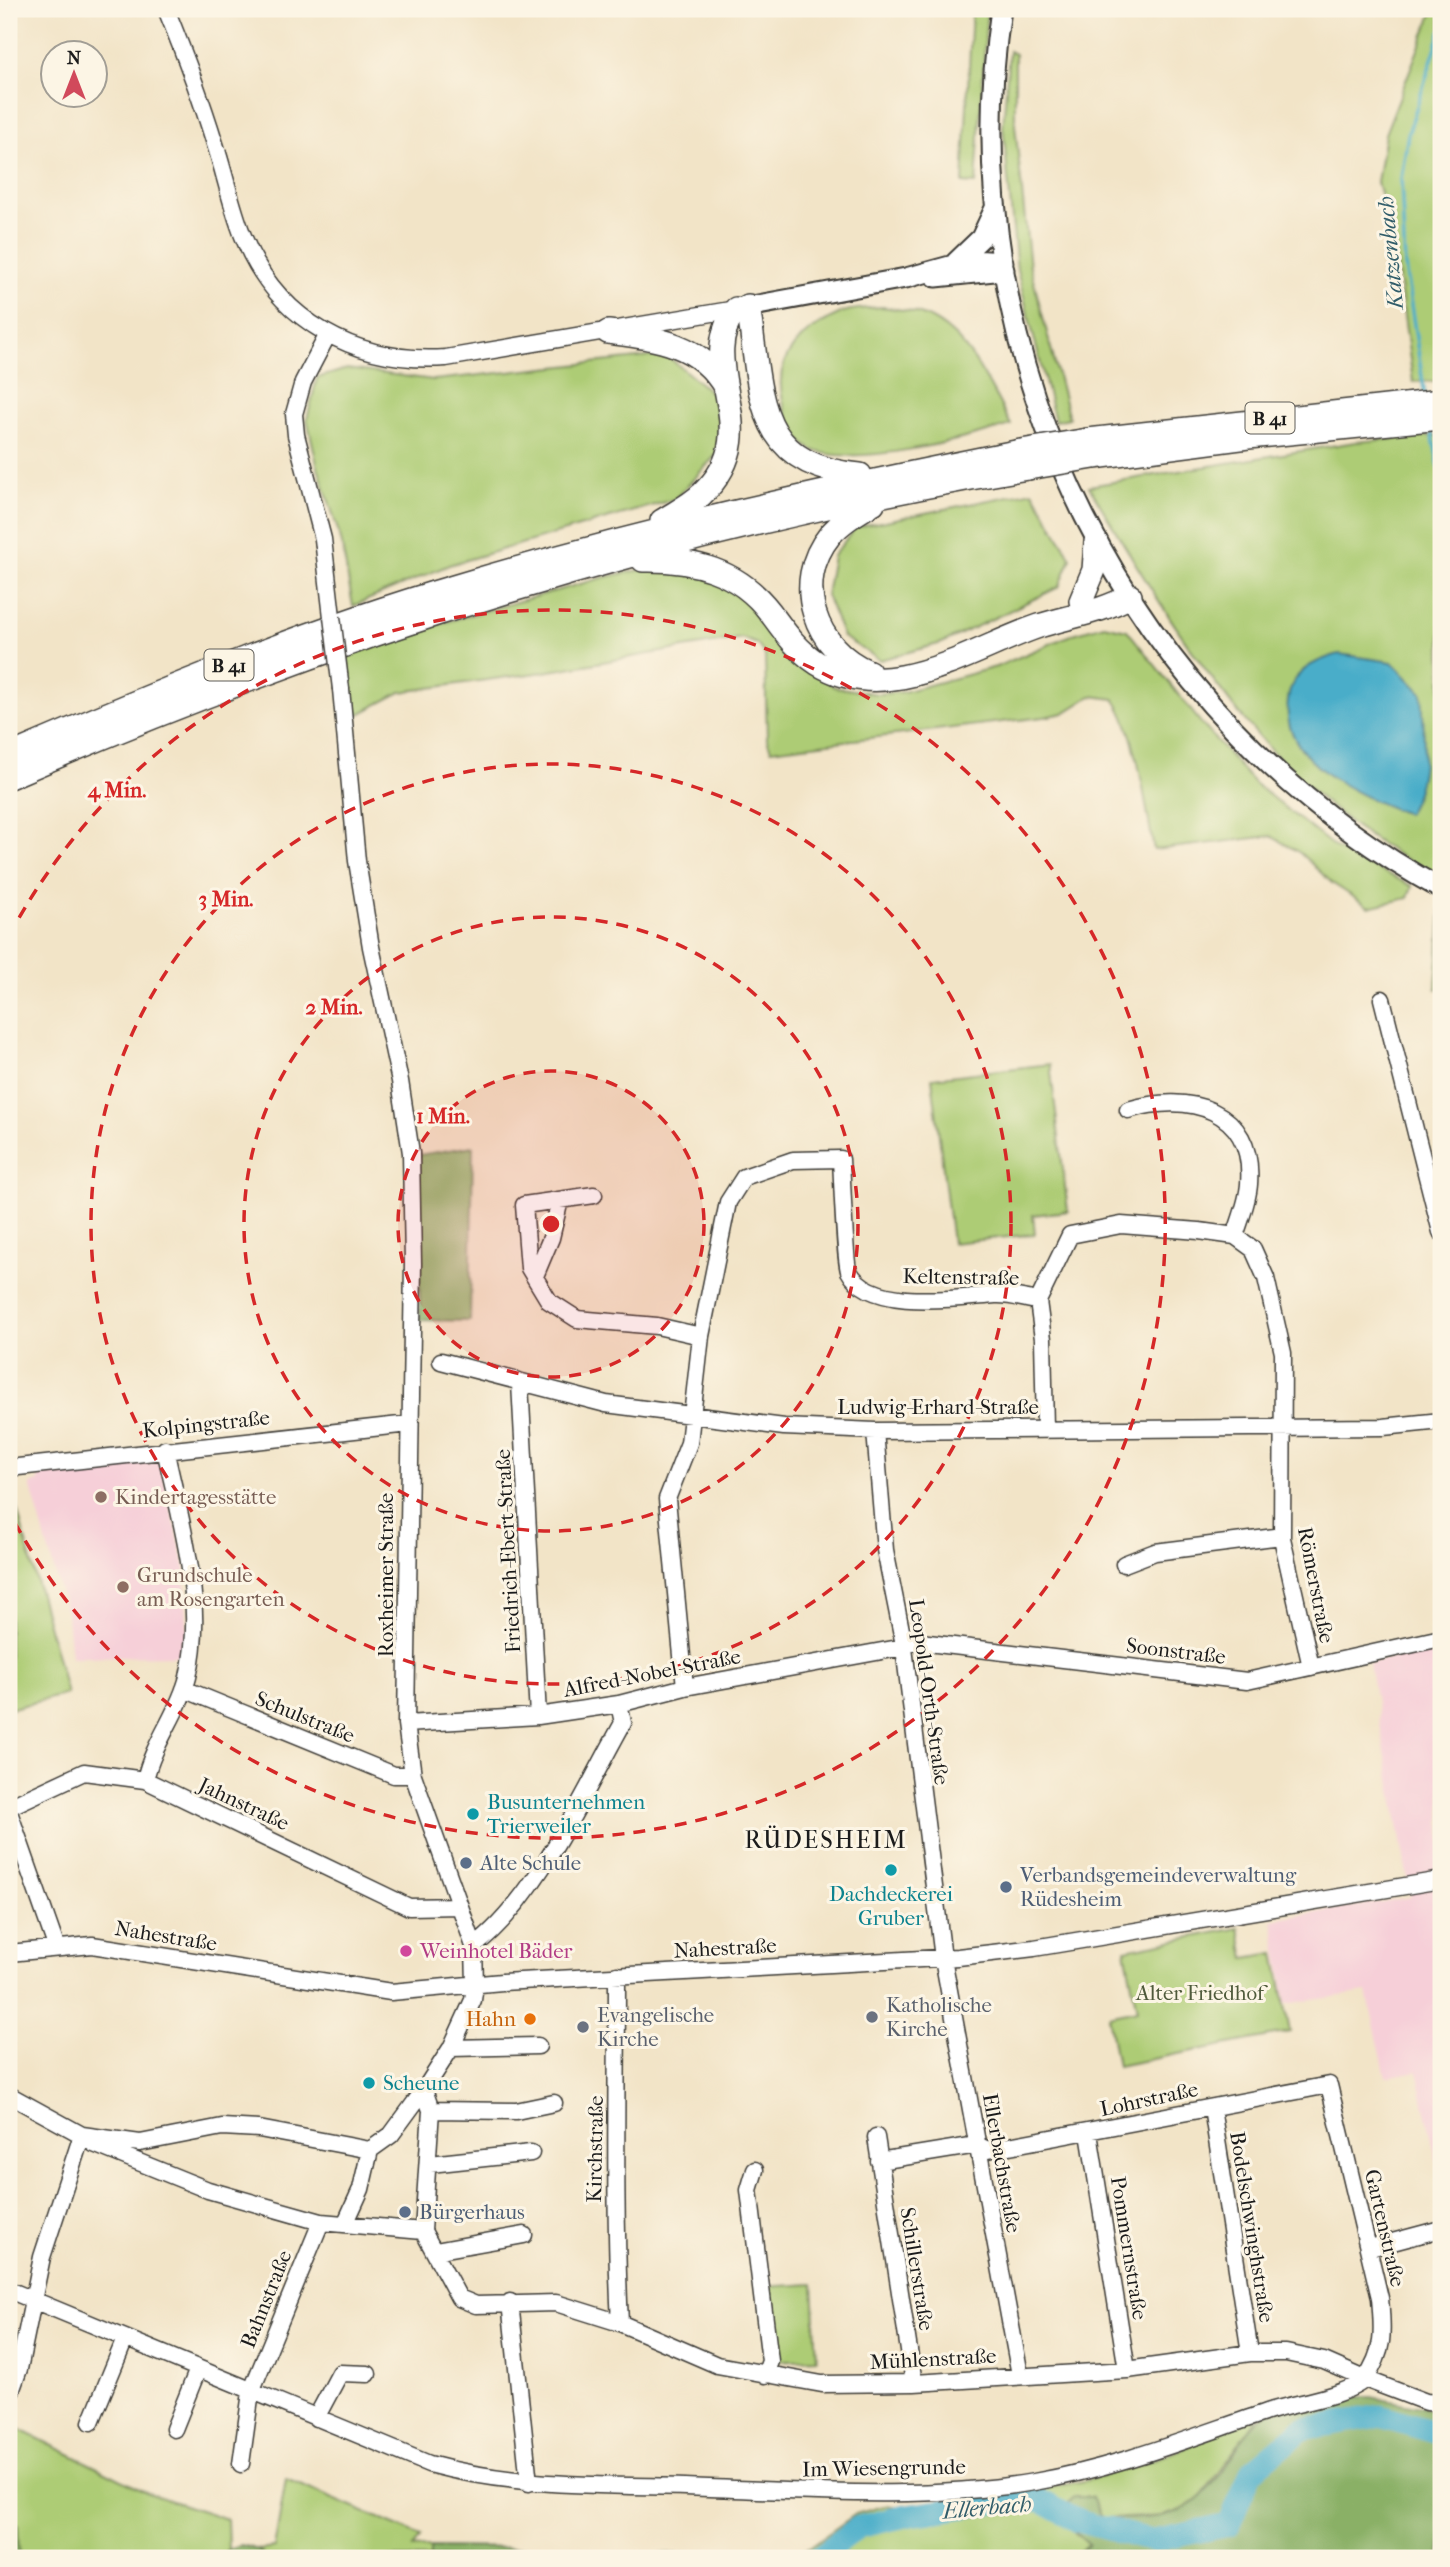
<svg xmlns="http://www.w3.org/2000/svg" width="1450" height="2567" font-family="'IM FELL French Canon',serif">
	<style>
		.built { fill: #f6cfd8 }
		.green { fill: #adcc74; stroke: #647448; stroke-width: 2 }
		.forest { fill: #8ab066; stroke: #536641; stroke-width: 2 }
		.water { fill: #4aadc9; stroke: #336472; stroke-width: 2 }
		.lines { fill: none; stroke-linecap: round; stroke-linejoin: round }
		.stream { stroke: #4aadc9; stroke-width: 3.5 }
		.river { stroke: #4aadc9; stroke-width: 23 }
		.minor-casing { stroke: #3c3a36; stroke-width: 19 }
		.major-casing { stroke: #3c3a36; stroke-width: 23 }
		.highway-casing { stroke: #3c3a36; stroke-width: 26 }
		.minor { stroke: #fff; stroke-width: 16 }
		.major { stroke: #fff; stroke-width: 19 }
		.highway { stroke: #fff; stroke-width: 23 }
		.minor-bridge-casing { stroke: #3c3a36; stroke-width: 19; stroke-linecap: butt }
		.highway-bridge-casing { stroke: #3c3a36; stroke-width: 26; stroke-linecap: butt }
		.minor-bridge { stroke: #fff; stroke-width: 16 }
		.highway-bridge { stroke: #fff; stroke-width: 23 }
		.ring { fill: none; stroke: #d62828; stroke-width: 3.5; stroke-dasharray: 12 9 }
		.education-dot { fill: #8d6e63; stroke: #fcf5e5; stroke-width: 2.5 }
		.culture-dot { fill: #0f9aa8; stroke: #fcf5e5; stroke-width: 2.5 }
		.service-dot { fill: #5c6f8a; stroke: #fcf5e5; stroke-width: 2.5 }
		.hotel-dot { fill: #d1479c; stroke: #fcf5e5; stroke-width: 2.5 }
		.worship-dot { fill: #6b7280; stroke: #fcf5e5; stroke-width: 2.5 }
		.food-dot { fill: #e8710a; stroke: #fcf5e5; stroke-width: 2.5 }
		.labels { text-anchor: middle; stroke-width: 6; stroke-linejoin: round; paint-order: stroke }
		.shield { fill: #fcf5e5; stroke: #5f5d58; stroke-width: 2 }
		.shield-label { font-size: 19px; font-weight: bold; fill: #1c1c1c }
		.street-label { font-size: 21px; fill: #1c1c1c; stroke: #fcf5e5 }
		.education-label { font-size: 21px; fill: #785e54; stroke: #fcf5e5; text-anchor: start }
		.culture-label { font-size: 21px; fill: #0d838f; stroke: #fcf5e5; text-anchor: start }
		.service-label { font-size: 21px; fill: #4e5e75; stroke: #fcf5e5; text-anchor: start }
		.hotel-label { font-size: 21px; fill: #b23c85; stroke: #fcf5e5; text-anchor: start }
		.park-label { font-size: 21px; fill: #4f5a3b; stroke: #fcf5e5 }
		.worship-label { font-size: 21px; fill: #5b616d; stroke: #fcf5e5; text-anchor: start }
		.food-label { font-size: 21px; fill: #c56008; stroke: #fcf5e5; text-anchor: end }
		.water-label { font-size: 23px; font-style: italic; fill: #315d6a; stroke: #fcf5e5 }
		.quarter-label { font-size: 24px; letter-spacing: 2px; fill: #1c1c1c; stroke: #fcf5e5 }
		.centre { fill: #d62828; stroke: #fcf5e5; stroke-width: 3.5 }
		.ring-label { font-size: 21px; text-anchor: middle; font-weight: bold; fill: #d62828; stroke: #fcf5e5; stroke-width: 6; stroke-linejoin: round; paint-order: stroke }
	</style>
	<rect width="100%" height="100%" fill="#fcf5e5"/>
	<filter id="ink" filterUnits="userSpaceOnUse"><feTurbulence type="fractalNoise" baseFrequency=".0143" numOctaves="2"/><feDisplacementMap in="SourceGraphic" scale="14" xChannelSelector="R" yChannelSelector="G"/><feConvolveMatrix kernelMatrix="1 2 1 2 8 2 1 2 1" color-interpolation-filters="sRGB"/></filter>
	<filter id="wash" filterUnits="userSpaceOnUse"><feTurbulence type="fractalNoise" baseFrequency=".00686" numOctaves="4" result="noise"/><feDisplacementMap in="SourceGraphic" scale="28" xChannelSelector="R" yChannelSelector="G"/><feGaussianBlur stdDeviation="1.57" result="paint"/><feColorMatrix in="noise" values="0 0 0 0 0 0 0 0 0 0 0 0 0 0 0 0 0 1.4 0 .05"/><feComposite in="paint" operator="in"/></filter>
	<g filter="url(#wash)">
		<rect width="100%" height="100%" fill="#f2e4c7"/>
		<path class="built" d="M159 1459 185 1566 188 1656 71 1657 67 1616 30 1484 39 1482 38 1469Z
			M1441 1646V2181L1417 2071 1386 2077 1367 1992 1286 2004 1272 1920 1411 1897 1369 1663Z"/>
		<path class="green" d="M972 9H987L976 184 963 183Z
			M1434 9H1441V381L1413 382 1395 250 1377 182 1385 134Z
			M1009 51 1015 54V125L1030 267 1069 418 1055 421 1017 270 1003 127Z
			M883 307C895 309 908 310 920 314 967 330 989 385 1011 425 970 438 844 471 808 447 793 436 786 418 783 401 772 356 802 331 841 313 852 308 870 308 883 307Z
			M666 355 718 398 719 452 675 499 449 565 353 606 341 540 317 464 307 419 317 378 347 369 434 380Z
			M1441 435V877C1275 802 1178 636 1089 486L1355 442Z
			M1033 491 1071 558 1059 587 942 643 880 660 843 637 826 595 833 556 856 527Z
			M695 569 736 588 795 658 835 687 877 694 903 692 996 667 1073 634 1104 625 1127 630 1202 724 1254 783 1337 849 1412 886 1408 898 1369 907 1332 883 1300 853 1271 836 1154 850C1146 810 1137 729 1114 699L1091 696 1064 713 1044 717 771 750 767 739 765 655 757 644 742 638 544 672 401 692 359 714H352L347 650 605 577 640 570Z
			M1441 904V989H1436Z
			M1050 1064 1068 1211 1033 1215 1035 1234 952 1243 932 1078Z
			M15 1502 67 1694 9 1709V1503Z
			M1239 1928 1245 1958 1275 1953 1290 2032 1117 2066 1108 2016 1137 2010 1125 1950Z
			M813 2284 817 2359 770 2361 762 2287Z
			M1260 2414 1196 2504 1166 2516 1103 2519 1076 2534 1090 2545 1075 2555 1060 2558H541V2548L617 2556 805 2550 856 2514 884 2506 917 2510 985 2500 1093 2479 1172 2453Z
			M9 2424 148 2493 227 2519 228 2549 223 2558H19L11 2512H9Z
			M286 2479 421 2536 413 2548 430 2547V2558H266L258 2550 274 2548Z"/>
		<path class="forest" d="M473 1146 470 1321 420 1320 418 1155Z
			M1354 2397H1371L1441 2411V2558H1060L1075 2555 1089 2545 1067 2525 1063 2508 1074 2497H1092L1103 2519C1172 2519 1194 2518 1232 2456 1242 2440 1249 2425 1265 2415 1280 2405 1334 2400 1354 2397Z
			M9 2512 18 2526 19 2558H9Z
			M241 2545 258 2550 266 2558H223L228 2549Z
			M430 2547 541 2548V2558H430Z"/>
		<path class="water" d="M1339 654 1392 662 1422 693C1424 733 1429 779 1407 814 1359 795 1280 763 1288 700 1291 672 1313 661 1339 654Z"/>
		<g class="lines">
			<path class="stream" d="M1425 396 1405 266 1401 179 1408 134 1441 31
				M1431 428 1441 476"/>
			<path class="river" d="M817 2558 859 2527 906 2516 998 2502 1039 2500 1078 2521 1153 2541 1229 2525 1251 2472 1303 2429 1380 2416 1441 2434"/>
		</g>
	</g>
	<g filter="url(#ink)">
		<g class="lines">
			<g class="minor-casing">
				<path id="minor" d="M166 9C184 53 201 98 215 144 225 174 231 206 243 236 277 322 357 364 446 358L736 309
					M327 336 303 382 294 414 296 435 323 539 332 617
					M341 689 357 861 371 947 400 1081 411 1153 413 1264 406 1724 413 1775 474 1946 475 1985 473 2000 451 2048 424 2090 391 2135 370 2150 361 2189 346 2222
					M1382 999 1441 1232
					M1128 1110C1188 1092 1255 1108 1249 1184 1248 1201 1240 1220 1235 1236
					M594 1195 524 1205 529 1268 549 1301 577 1319 657 1326 701 1336
					M535 1276 551 1238 560 1200
					M1038 1301 1070 1235 1121 1225 1199 1231 1235 1236 1253 1249 1266 1278 1283 1353 1282 1538 1311 1667
					M1038 1301 1043 1339 1045 1428
					M441 1361 606 1404 784 1427 875 1431 1383 1427 1441 1421
					M520 1383 538 1716
					M875 1431 885 1550 903 1640 943 1958 1020 2375
					M9 1468 409 1424
					M1124 1564 1155 1552 1282 1536
					M903 1640 1247 1681 1441 1638
					M685 1687 667 1499 689 1443 701 1336 728 1202 744 1177 793 1160 841 1159C842 1176 845 1264 849 1271 870 1312 957 1298 995 1295 1009 1294 1024 1299 1038 1301
					M184 1689 394 1775H413
					M406 1724 538 1716 619 1704 685 1687 904 1647
					M145 1780C153 1743 179 1713 188 1677 206 1602 181 1523 165 1449
					M9 1807 84 1772 145 1780 409 1907 460 1906
					M9 1812 56 1946
					M474 1946C537 1899 584 1792 623 1723L619 1704
					M9 1953 92 1945 391 1992 502 1982 958 1957 1034 1948 1441 1880
					M617 1975C617 2092 614 2207 620 2323
					M451 2048 538 2046
					M424 2090 431 2110 423 2231 459 2298 476 2305 556 2303 620 2323 717 2365 822 2384 914 2383 1127 2370 1250 2353H1286L1324 2361 1365 2379C1385 2350 1383 2332 1380 2298L1329 2085 988 2150 977 2145 879 2161
					M9 2095 82 2135 94 2144 208 2190 321 2222 423 2231
					M1212 2108 1250 2353
					M431 2110 516 2111 554 2103
					M1089 2133 1127 2370
					M876 2137 914 2383
					M430 2164 531 2153
					M755 2170 749 2190 770 2361 765 2375
					M1370 2248 1441 2229
					M435 2251 524 2235
					M9 2290 429 2464C513 2487 598 2485 685 2487 800 2491 920 2501 1034 2482 1114 2468 1190 2438 1267 2412 1294 2403 1345 2397 1365 2379L1426 2402 1441 2403
					M510 2302 529 2483
					M9 2397 19 2369 42 2257 82 2135 140 2143 222 2127 259 2129 370 2150
					M316 2418 340 2373 368 2374
					M91 2422 125 2339
					M174 2429 198 2369
					M241 2464 251 2392 321 2222"/>
			</g>
			<g class="major-casing">
				<path id="major" d="M1001 9C948 361 1131 719 1441 889
					M956 262 981 238 995 208
					M936 277 1004 270
					M736 309 906 278 972 260 1003 262"/>
			</g>
			<g class="highway-casing">
				<path id="highway" d="M748 306C762 391 752 466 860 475
					M608 332C654 338 699 342 725 387
					M1088 440 1441 401
					M1094 457 1248 437 1441 418
					M662 521C676 512 691 505 702 494 770 430 692 368 736 309
					M643 560C693 559 738 570 770 612 784 631 796 649 817 663 888 708 971 649 1039 626 1070 616 1102 612 1130 596
					M1081 601 1094 570 1096 542
					M869 672C815 650 791 583 830 535 842 521 858 512 873 503
					M9 756C155 693 304 631 457 586 645 530 829 489 1021 451
					M9 777C341 633 670 528 1028 468"/>
			</g>
			<use href="#minor" class="minor"/>
			<use href="#major" class="major"/>
			<use href="#highway" class="highway"/>
			<g class="minor-bridge-casing">
				<path id="minor-bridge" d="M332 617 341 689"/>
			</g>
			<g class="highway-bridge-casing">
				<path id="highway-bridge" d="M1021 451 1088 440
					M1028 468 1094 457"/>
			</g>
			<use href="#minor-bridge" class="minor-bridge"/>
			<use href="#highway-bridge" class="highway-bridge"/>
		</g>
	</g>
	<circle cx="551" cy="1224" r="153" fill="#d62828" fill-opacity=".12"/>
	<g class="ring">
		<circle cx="551" cy="1224" r="153"/>
		<circle cx="551" cy="1224" r="307"/>
		<circle cx="551" cy="1224" r="460"/>
		<path d="M9 936A614 614 0 1 1 9 1512"/>
	</g>
	<g class="education-dot">
		<circle cx="101" cy="1497" r="7"/>
		<circle cx="123" cy="1587" r="7"/>
	</g>
	<g class="culture-dot">
		<circle cx="473" cy="1814" r="7"/>
		<circle cx="891" cy="1870" r="7"/>
		<circle cx="369" cy="2083" r="7"/>
	</g>
	<g class="service-dot">
		<circle cx="466" cy="1863" r="7"/>
		<circle cx="1006" cy="1887" r="7"/>
		<circle cx="405" cy="2212" r="7"/>
	</g>
	<circle class="hotel-dot" cx="406" cy="1951" r="7"/>
	<g class="worship-dot">
		<circle cx="872" cy="2017" r="7"/>
		<circle cx="583" cy="2027" r="7"/>
	</g>
	<circle class="food-dot" cx="530" cy="2019" r="7"/>
	<g class="labels">
		<g class="shield">
			<rect x="1245.5" y="402.5" width="49" height="31" rx="5"/>
			<rect x="204.5" y="649.5" width="49" height="31" rx="5"/>
		</g>
		<g class="shield-label">
			<text x="1270" y="425">B 41</text>
			<text x="229" y="672">B 41</text>
		</g>
		<g class="street-label">
			<text transform="translate(961 1277) rotate(1)" y="7">Keltenstraße</text>
			<text x="938" y="1414">Ludwig-Erhard-Straße</text>
			<text transform="translate(206 1424) rotate(-6)" y="7">Kolpingstraße</text>
			<text transform="translate(508 1551) rotate(-93)" y="7">Friedrich-Ebert-Straße</text>
			<text transform="translate(386 1575) rotate(-90)" y="7">Roxheimer Straße</text>
			<text transform="translate(1316 1585) rotate(79)" y="7">Römerstraße</text>
			<text transform="translate(1176 1651) rotate(7)" y="7">Soonstraße</text>
			<text transform="translate(652 1673) rotate(-11)" y="7">Alfred-Nobel-Straße</text>
			<text transform="translate(929 1692) rotate(82)" y="7">Leopold-Orth-Straße</text>
			<text transform="translate(305 1717) rotate(22)" y="7">Schulstraße</text>
			<text transform="translate(244 1804) rotate(25)" y="7">Jahnstraße</text>
			<text transform="translate(166 1936) rotate(9)" y="7">Nahestraße</text>
			<text transform="translate(725 1948) rotate(-3)" y="7">Nahestraße</text>
			<text transform="translate(1149 2099) rotate(-12)" y="7">Lohrstraße</text>
			<text transform="translate(595 2149) rotate(-89)" y="7">Kirchstraße</text>
			<text transform="translate(1002 2163) rotate(80)" y="7">Ellerbachstraße</text>
			<text transform="translate(1252 2227) rotate(81)" y="7">Bodelschwinghstraße</text>
			<text transform="translate(1385 2228) rotate(77)" y="7">Gartenstraße</text>
			<text transform="translate(1129 2248) rotate(81)" y="7">Pommernstraße</text>
			<text transform="translate(917 2269) rotate(81)" y="7">Schillerstraße</text>
			<text transform="translate(266 2299) rotate(-68)" y="7">Bahnstraße</text>
			<text transform="translate(933 2359) rotate(-3)" y="7">Mühlenstraße</text>
			<text transform="translate(884 2468) rotate(-1)" y="7">Im Wiesengrunde</text>
		</g>
		<g class="education-label">
			<text x="115" y="1504">Kindertagesstätte</text>
			<text x="137" y="1582">Grundschule<tspan x="137" dy="24">am Rosengarten</tspan></text>
		</g>
		<g class="culture-label">
			<text x="487" y="1809">Busunternehmen<tspan x="487" dy="24">Trierweiler</tspan></text>
			<text x="891" y="1901" text-anchor="middle">Dachdeckerei<tspan x="891" dy="24">Gruber</tspan></text>
			<text x="383" y="2090">Scheune</text>
		</g>
		<g class="service-label">
			<text x="480" y="1870">Alte Schule</text>
			<text x="1020" y="1882">Verbandsgemeindeverwaltung<tspan x="1020" dy="24">Rüdesheim</tspan></text>
			<text x="419" y="2219">Bürgerhaus</text>
		</g>
		<g class="hotel-label">
			<text x="420" y="1958">Weinhotel Bäder</text>
		</g>
		<g class="park-label">
			<text x="1200" y="2000">Alter Friedhof</text>
		</g>
		<g class="worship-label">
			<text x="886" y="2012">Katholische<tspan x="886" dy="24">Kirche</tspan></text>
			<text x="597" y="2022">Evangelische<tspan x="597" dy="24">Kirche</tspan></text>
		</g>
		<g class="food-label">
			<text x="516" y="2026">Hahn</text>
		</g>
		<g class="water-label">
			<text transform="translate(1390 253) rotate(-95)" y="8">Katzenbach</text>
			<text transform="translate(987 2507) rotate(-5)" y="8">Ellerbach</text>
		</g>
		<g class="quarter-label">
			<text x="826" y="1848">RÜDESHEIM</text>
		</g>
	</g>
	<circle cx="551" cy="1224" r="10" class="centre"/>
	<g class="ring-label">
		<text x="117" y="797">4 Min.</text>
		<text x="226" y="906">3 Min.</text>
		<text x="334" y="1014">2 Min.</text>
		<text x="443" y="1123">1 Min.</text>
	</g>
	<rect width="1450" height="2567" fill="none" stroke="#fcf5e5" stroke-width="35"/>
	<g transform="translate(74 74)"><circle r="33" fill="#fcf5e5" stroke="#a29e95" stroke-width="2"/>
	<path d="M0-5L12 26L0 18L-12 26Z" fill="#d1495b"/>
	<text y="-10" font-size="19" font-weight="bold" text-anchor="middle" fill="#1c1c1c">N</text>
	</g>
</svg>
